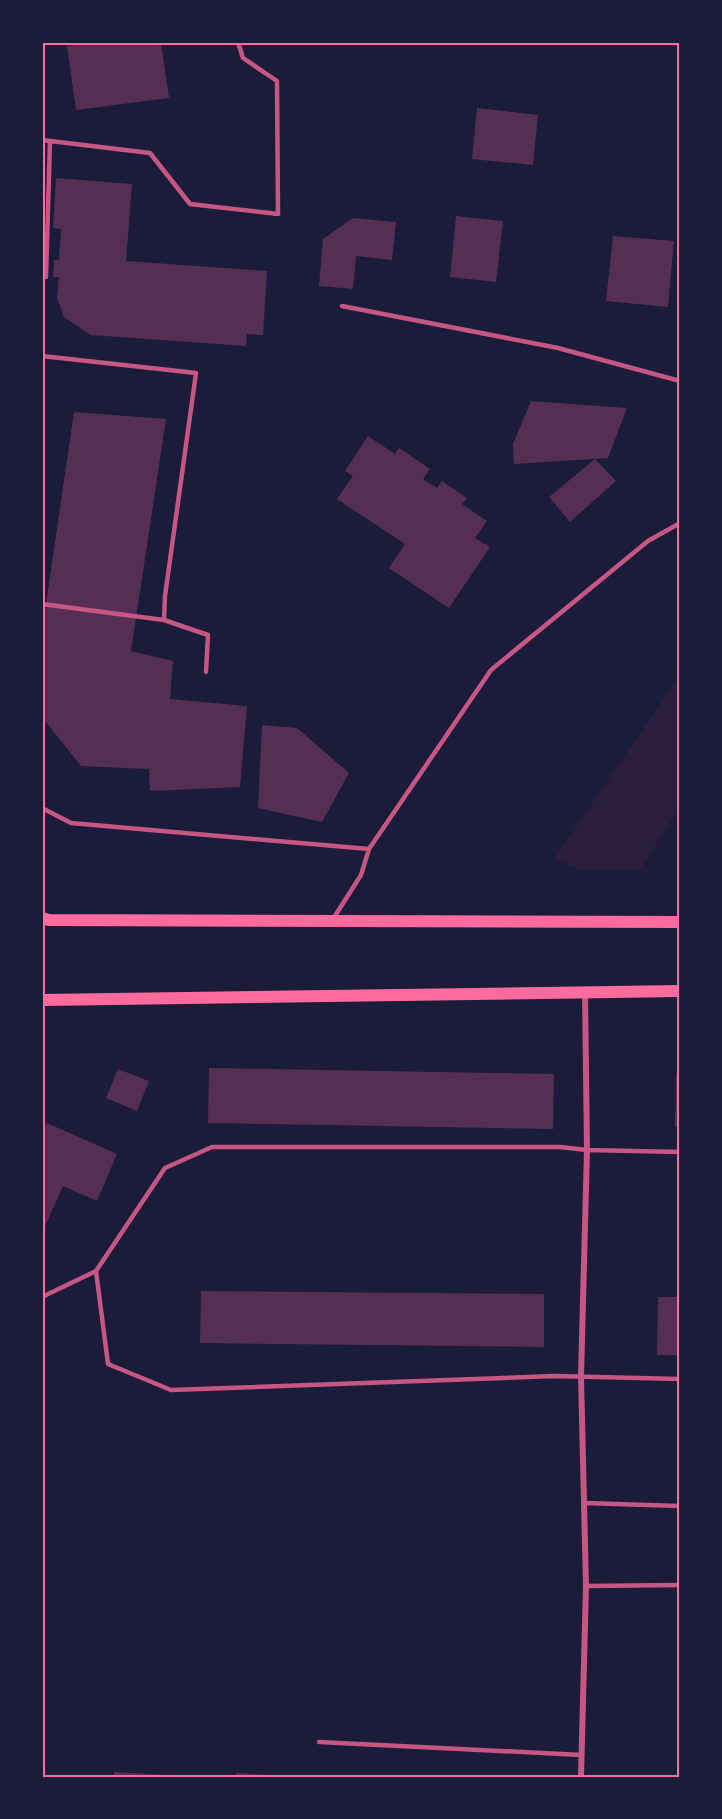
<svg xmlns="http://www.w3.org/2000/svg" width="722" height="1819" font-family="Helvetica,sans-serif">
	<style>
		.green { fill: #2a1e3b }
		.building { fill: #542f53 }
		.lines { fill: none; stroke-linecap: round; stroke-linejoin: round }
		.service { stroke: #c65784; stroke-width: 4.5 }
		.minor { stroke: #c65784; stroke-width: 6 }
		.secondary { stroke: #ff6b9d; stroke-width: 12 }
		.neatline { fill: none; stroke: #ff6b9d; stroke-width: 2 }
	</style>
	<rect width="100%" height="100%" fill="#1b1b3a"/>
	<path class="green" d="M680 675V806L640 870H580L554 859Z"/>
	<path class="building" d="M95 42H161L169 98 76 110 67 46Z
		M477 108 538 115 533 165 472 159Z
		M56 178 132 184 126 261 267 271 263 335 247 334 246 346 91 335 64 317 57 298 59 277H53L54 260H59L61 229 53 228Z
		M456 216 503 221 496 282 450 277Z
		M353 218 396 222 392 260 356 256 353 289 319 286 323 239Z
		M613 236 674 241 668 307 606 301Z
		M531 401 627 408 608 458 514 464 513 444Z
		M74 412 166 419 131 651 173 661 170 699 247 706 240 787 150 791 149 769 81 766 42 717V631Z
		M368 436 395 454 399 448 430 469 423 479 437 488 442 481 467 498 462 504 487 521 475 538 490 547 449 608 389 568 405 544 337 499 353 476 345 471Z
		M595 459 616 481 570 522 549 497Z
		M262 725 297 728 349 773 322 822 258 808Z
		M209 1068 554 1074 553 1129 208 1123Z
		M118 1069 149 1081 137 1111 106 1098Z
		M676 1074H680V1127H675Z
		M47 1123 117 1154 97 1201 63 1186 42 1233V1133Z
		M201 1291 544 1294V1347L200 1343Z
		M658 1297H680V1355H657Z
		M114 1772 169 1775V1777H114Z
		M236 1773 272 1775V1777H236Z"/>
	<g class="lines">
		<path class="service" d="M42 140 150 153 190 204 278 214 277 81 243 58 238 42
			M46 277 50 141
			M342 306 558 348 680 381
			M42 356 196 373 165 596 164 620
			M42 604 164 620 208 635 206 672
			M42 808 71 823 369 849
			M333 919 361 875 369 849 491 670 648 541 680 523
			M96 1271 108 1364 171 1390 555 1376 680 1379
			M42 1297 96 1271 165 1168 212 1147H560L587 1150 680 1152
			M584 1503 680 1506
			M586 1586 680 1585
			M319 1742 582 1755"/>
		<path class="minor" d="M581 1777 586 1586 581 1377 587 1150 585 992"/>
		<path class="secondary" d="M42 918 49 920 680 922
			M42 1000 680 991"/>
	</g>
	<rect width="722" height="1819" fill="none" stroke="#1b1b3a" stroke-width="87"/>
	<rect x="44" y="44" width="634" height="1732" class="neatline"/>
</svg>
